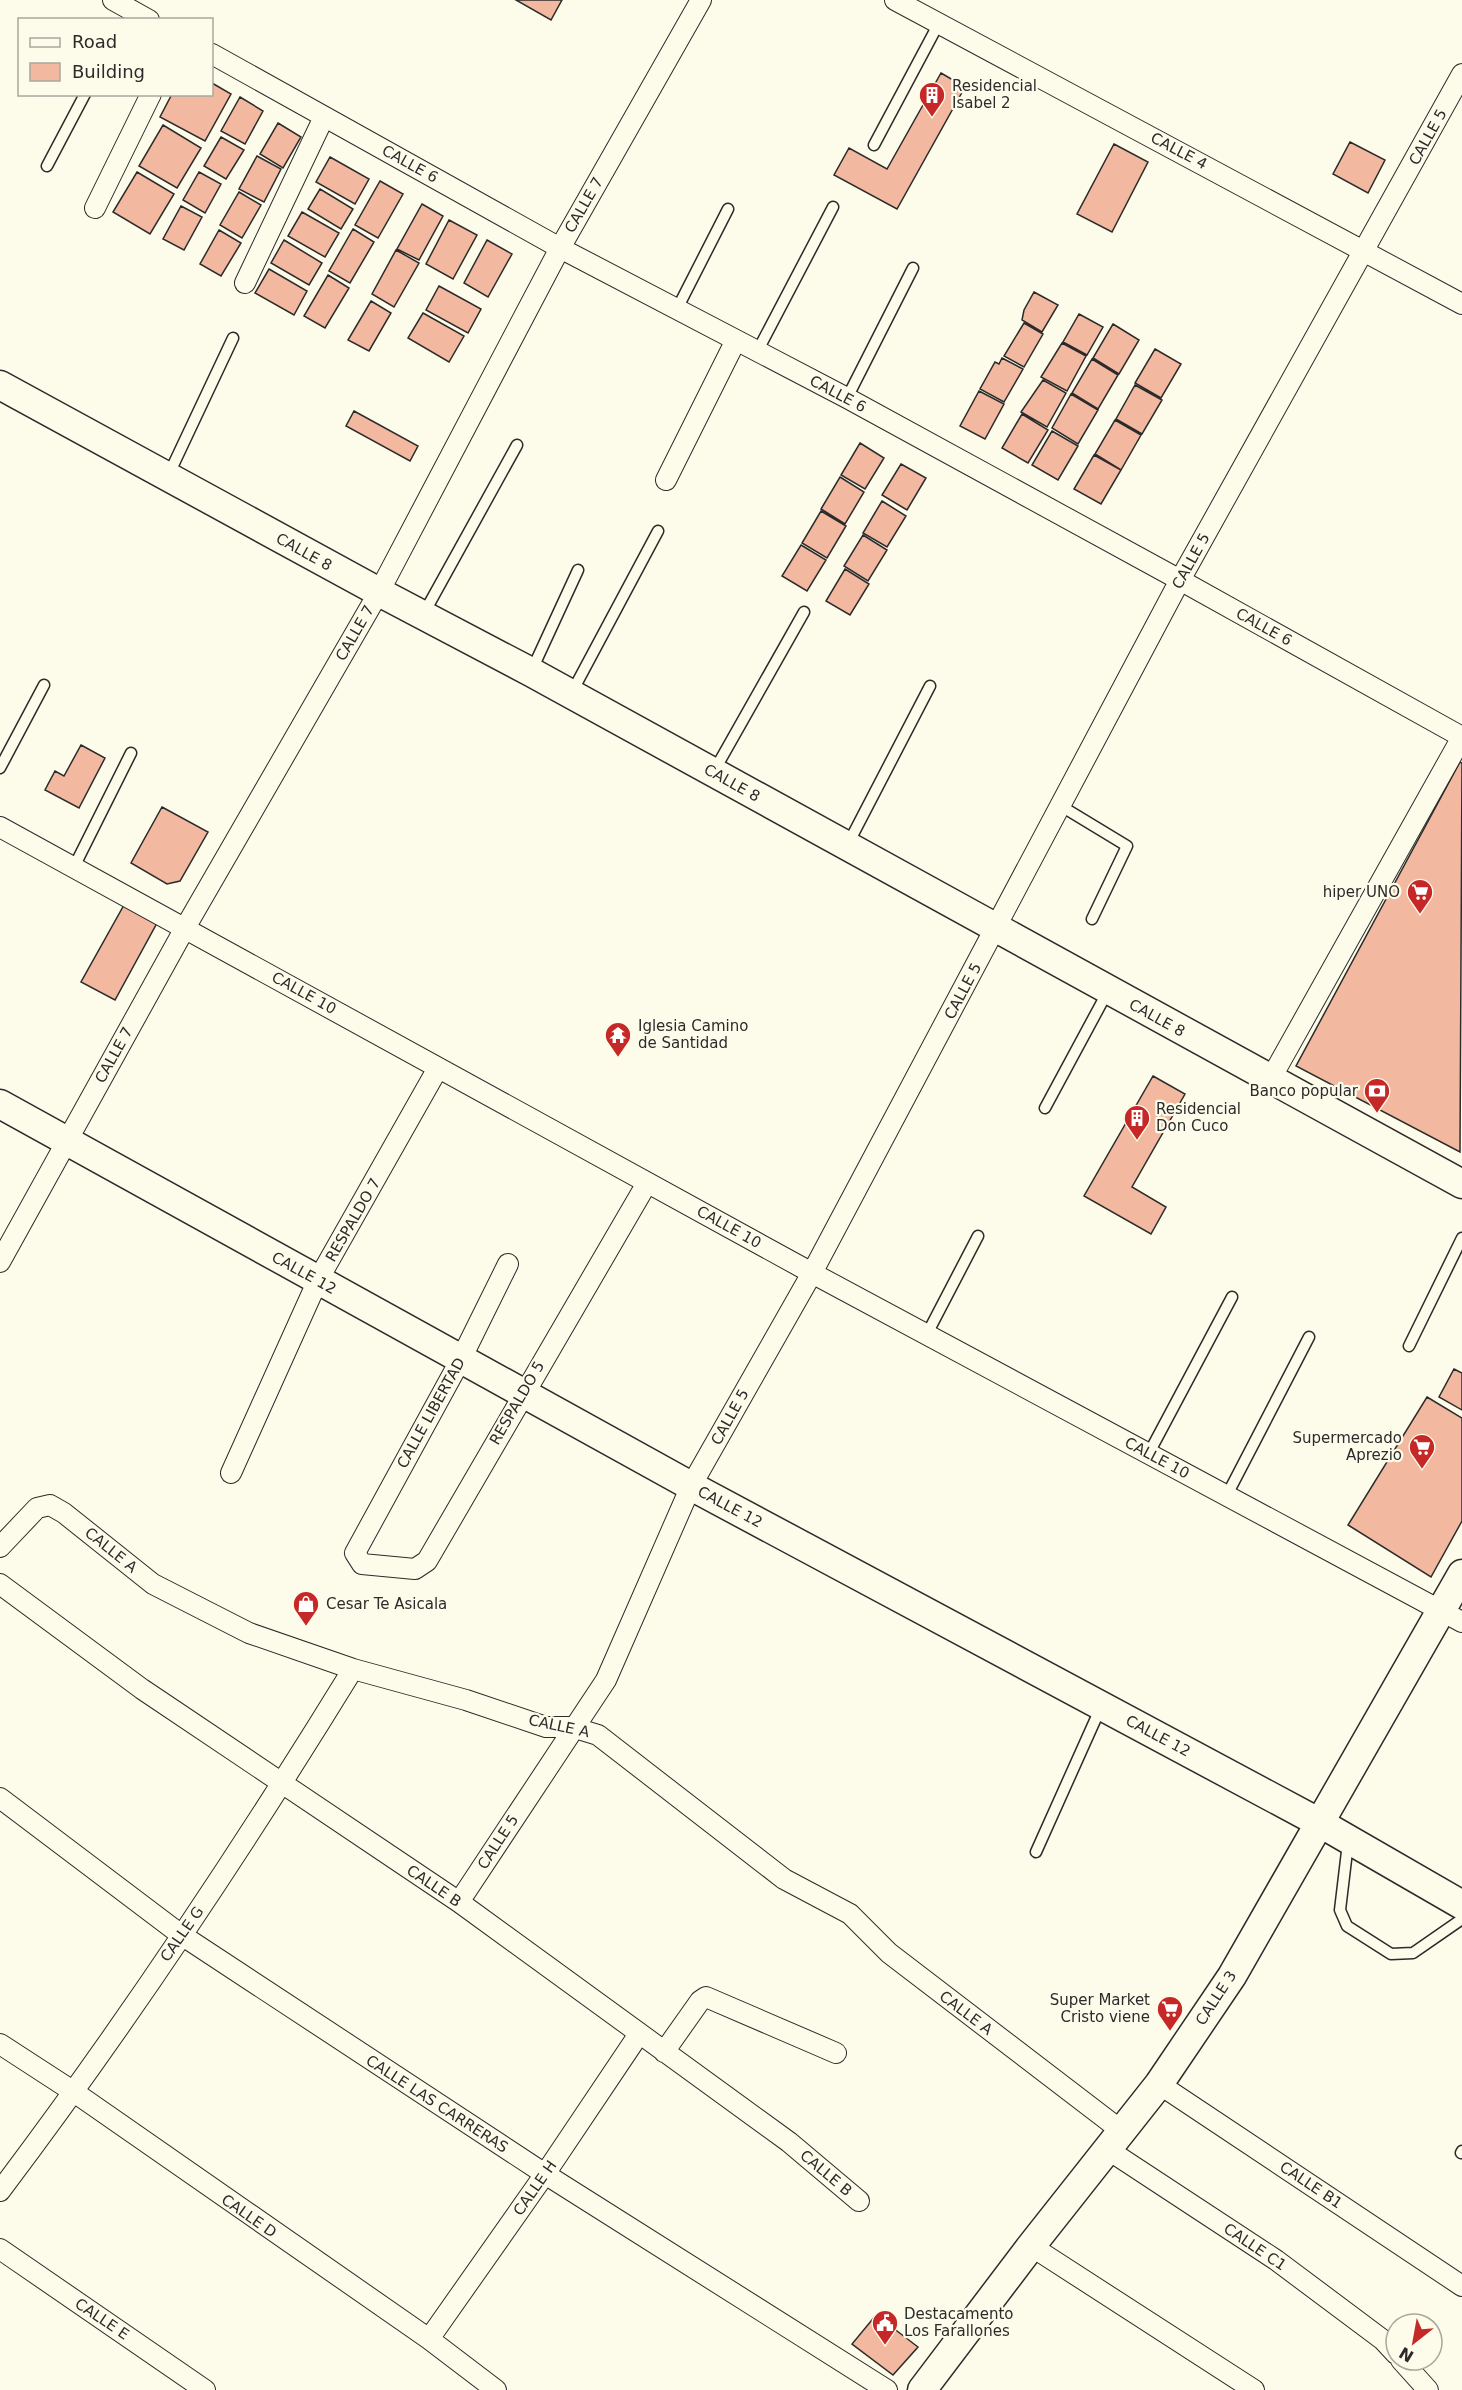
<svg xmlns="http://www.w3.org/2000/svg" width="1462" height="2390" font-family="'DejaVu Sans',sans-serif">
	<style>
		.building { fill: #f2b8a0; stroke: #2b2b2b; stroke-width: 1.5 }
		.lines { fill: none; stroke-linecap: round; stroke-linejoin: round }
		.lane-casing { stroke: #2b2b2b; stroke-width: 13 }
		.street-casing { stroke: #2b2b2b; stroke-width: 22 }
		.secondary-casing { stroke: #2b2b2b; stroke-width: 31 }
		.lane { stroke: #fdfbea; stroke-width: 10 }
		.street { stroke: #fdfbea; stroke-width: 20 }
		.secondary { stroke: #fdfbea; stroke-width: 28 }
		.labels { text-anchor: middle; stroke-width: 4.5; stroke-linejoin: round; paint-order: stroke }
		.poi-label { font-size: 15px; fill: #2b2b2b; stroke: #fdfbea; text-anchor: start }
		.street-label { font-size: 15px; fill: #2b2b2b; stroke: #fdfbea }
	</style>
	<rect width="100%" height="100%" fill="#fdfbea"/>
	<path class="building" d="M516 0H562L551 20Z
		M941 73 965 87 897 209 834 175 849 148 887 169Z
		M212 83 231 94 205 141 160 117 172 94H212Z
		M240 97 263 111 245 144 221 131Z
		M278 123 301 137 283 168 260 154Z
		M163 125 201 148 177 188 139 166Z
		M221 137 244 150 226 179 204 166Z
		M1350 142 1385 160 1368 193 1333 174Z
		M1114 144 1148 162 1112 232 1077 214Z
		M257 156 281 169 264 202 239 189Z
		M330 157 369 179 355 204 316 182Z
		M137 172 174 194 150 234 113 212Z
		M199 172 221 184 205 213 183 200Z
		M380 181 403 194 378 238 355 225Z
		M320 189 353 209 341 229 308 209Z
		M239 192 261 205 242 238 220 225Z
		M422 204 443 216 419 260 397 249Z
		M181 206 202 217 184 250 163 239Z
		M302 212 339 233 325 257 288 236Z
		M449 220 477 235 453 279 426 264Z
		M353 229 374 242 350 283 329 271Z
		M219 230 241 243 221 276 200 264Z
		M284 240 322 263 309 285 271 263Z
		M487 240 512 254 488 297 464 283Z
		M396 250 419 263 394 307 372 294Z
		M269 269 307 291 294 315 255 293Z
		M328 275 349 288 325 328 304 316Z
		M439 286 481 309 468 333 426 310Z
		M1034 292 1058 305 1042 332 1022 320 1024 310Z
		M371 301 391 313 369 351 348 340Z
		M423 313 464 336 449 362 408 338Z
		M1079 314 1103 327 1087 355 1063 342Z
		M1024 323 1043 334 1024 367 1004 356Z
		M1113 324 1139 340 1119 374 1093 358Z
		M1062 343 1086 356 1067 391 1041 377Z
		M1155 349 1181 364 1161 398 1135 383Z
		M1002 358 1023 369 1004 402 980 389 995 362 999 364Z
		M1092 359 1118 375 1098 409 1072 393Z
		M1043 380 1066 393 1047 427 1021 412Z
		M1135 385 1162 400 1142 434 1116 419Z
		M979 391 1004 404 985 439 960 426Z
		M1071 394 1098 410 1078 444 1052 428Z
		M354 411 418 446 410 461 346 426Z
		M1022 414 1048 430 1028 463 1002 448Z
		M1115 420 1141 435 1121 470 1095 454Z
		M1052 431 1078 446 1058 480 1032 465Z
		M860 443 884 458 865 489 841 475Z
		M1094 455 1121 470 1101 504 1074 489Z
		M901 464 926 478 907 510 882 495Z
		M840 477 864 492 845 524 821 509Z
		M882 501 906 516 887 547 863 533Z
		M821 511 846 526 827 558 802 543Z
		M863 535 887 550 868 581 844 566Z
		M801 545 826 560 807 591 782 576Z
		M845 569 869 584 850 615 826 601Z
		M81 745 105 758 79 808 45 790 55 771 64 776Z
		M1460 762 1462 763 1460 1152 1296 1066Z
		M162 807 208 832 180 881 167 884 131 863Z
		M124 905 157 923 115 1000 81 982Z
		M1153 1076 1185 1094 1132 1187 1166 1207 1151 1234 1084 1196Z
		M1454 1369 1462 1373V1410L1439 1397Z
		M1427 1397 1462 1418V1521L1431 1577 1348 1525Z
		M876 2315 918 2347 893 2375 852 2344Z"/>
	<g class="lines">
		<g class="lane-casing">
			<path id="lane" d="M874 145 939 23
				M47 166 85 94
				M677 309 728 209
				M757 352 833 207
				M847 398 913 268
				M168 476 233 338
				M423 615 517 445
				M531 672 578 570
				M571 694 658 531
				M0 768 44 685
				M713 773 804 612
				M1061 806 1127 846 1092 919
				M848 844 930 686
				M74 867 131 753
				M1045 1108 1108 991
				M927 1334 978 1236
				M1409 1346 1462 1238
				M1149 1453 1232 1297
				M1227 1495 1309 1337
				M1348 1843 1340 1910 1347 1926 1391 1954 1413 1953 1462 1919
				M1036 1852 1101 1707
				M1461 2153 1462 2151"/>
		</g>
		<g class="street-casing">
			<path id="street" d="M113 0 149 20
				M895 0 1462 304
				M212 54 560 248 847 398 1180 580 1462 737
				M95 208 151 94
				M245 283 324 117
				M666 480 735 342
				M0 827 812 1273 1462 1622
				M1270 1080 1462 737
				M0 1262 185 928 379 592 560 248 701 0
				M508 1264 461 1359 355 1553 362 1564 415 1569 427 1561 647 1183
				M231 1473 318 1280 438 1068
				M0 1547 37 1508 50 1505 64 1513 153 1584 249 1633 353 1669 466 1700 546 1727H572L598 1735 784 1879 850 1914 889 1953 1123 2132
				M0 1584 142 1689 459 1902 789 2142 859 2201
				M0 1798 180 1934 545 2174 887 2390
				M459 1902 606 1680 691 1486 812 1273 1180 580 1462 74
				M0 2044 74 2092 429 2339 496 2390
				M664 2052 700 2001 706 1997 836 2053
				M1159 2084 1462 2286
				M1107 2149 1276 2260 1383 2340 1396 2354
				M0 2191C127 2023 243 1848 353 1669
				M1031 2246 1254 2390
				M0 2249 205 2390
				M429 2339 545 2174 639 2034
				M1401 2360 1428 2390"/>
		</g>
		<g class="secondary-casing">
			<path id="secondary" d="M0 385 379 592 531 672 1462 1184
				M0 1104 691 1486 1320 1823 1462 1905
				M922 2390 1031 2246 1159 2084 1232 1976 1462 1574"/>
		</g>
		<use href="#lane" class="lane"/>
		<use href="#street" class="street"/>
		<use href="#secondary" class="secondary"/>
	</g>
	<defs>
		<g id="building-pin" transform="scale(1.35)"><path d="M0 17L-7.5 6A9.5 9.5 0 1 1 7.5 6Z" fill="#c62828" stroke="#fdfbea"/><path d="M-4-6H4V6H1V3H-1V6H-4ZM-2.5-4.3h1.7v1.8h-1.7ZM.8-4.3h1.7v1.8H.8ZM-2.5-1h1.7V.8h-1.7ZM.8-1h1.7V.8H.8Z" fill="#fff"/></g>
		<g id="supermarket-pin" transform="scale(1.35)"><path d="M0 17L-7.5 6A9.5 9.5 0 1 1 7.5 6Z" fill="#c62828" stroke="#fdfbea"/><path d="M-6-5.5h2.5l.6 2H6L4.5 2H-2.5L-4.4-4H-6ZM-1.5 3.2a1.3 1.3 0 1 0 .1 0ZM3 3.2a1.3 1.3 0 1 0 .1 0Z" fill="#fff"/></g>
		<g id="temple-pin" transform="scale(1.35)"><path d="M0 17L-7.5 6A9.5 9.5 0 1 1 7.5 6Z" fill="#c62828" stroke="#fdfbea"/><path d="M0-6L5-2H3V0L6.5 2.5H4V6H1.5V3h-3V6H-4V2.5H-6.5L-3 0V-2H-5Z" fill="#fff"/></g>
		<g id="bank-pin" transform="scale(1.35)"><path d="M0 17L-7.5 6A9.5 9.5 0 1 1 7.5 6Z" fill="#c62828" stroke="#fdfbea"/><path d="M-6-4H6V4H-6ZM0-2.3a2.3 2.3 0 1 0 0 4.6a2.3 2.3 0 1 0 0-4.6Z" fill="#fff"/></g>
		<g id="shop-pin" transform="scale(1.35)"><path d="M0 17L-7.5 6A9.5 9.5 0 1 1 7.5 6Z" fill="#c62828" stroke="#fdfbea"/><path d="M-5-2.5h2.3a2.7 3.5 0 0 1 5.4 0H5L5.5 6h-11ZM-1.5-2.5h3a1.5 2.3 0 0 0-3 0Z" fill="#fff"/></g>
		<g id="civic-pin" transform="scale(1.35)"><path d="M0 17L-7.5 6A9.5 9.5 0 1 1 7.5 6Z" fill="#c62828" stroke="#fdfbea"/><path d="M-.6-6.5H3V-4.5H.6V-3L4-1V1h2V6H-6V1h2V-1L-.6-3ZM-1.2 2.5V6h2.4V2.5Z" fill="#fff"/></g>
	</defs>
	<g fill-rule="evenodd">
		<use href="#building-pin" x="932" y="95"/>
		<use href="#supermarket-pin" x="1420" y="892"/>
		<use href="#temple-pin" x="618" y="1035"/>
		<use href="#bank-pin" x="1377" y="1091"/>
		<use href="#building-pin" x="1137" y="1118"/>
		<use href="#supermarket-pin" x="1422" y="1447"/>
		<use href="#shop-pin" x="306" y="1604"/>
		<use href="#supermarket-pin" x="1170" y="2009"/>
		<use href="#civic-pin" x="885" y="2323"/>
	</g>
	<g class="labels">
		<g class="poi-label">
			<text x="952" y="91">Residencial<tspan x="952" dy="17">Isabel 2</tspan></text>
			<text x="1400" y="897" text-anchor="end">hiper UNO</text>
			<text x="638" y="1031">Iglesia Camino<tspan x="638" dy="17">de Santidad</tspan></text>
			<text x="1358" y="1096" text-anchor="end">Banco popular</text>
			<text x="1156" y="1114">Residencial<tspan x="1156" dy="17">Don Cuco</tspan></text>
			<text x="1402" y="1443" text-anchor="end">Supermercado<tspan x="1402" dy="17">Aprezio</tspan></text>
			<text x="326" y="1609">Cesar Te Asicala</text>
			<text x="1150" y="2005" text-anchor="end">Super Market<tspan x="1150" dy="17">Cristo viene</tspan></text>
			<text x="904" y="2319">Destacamento<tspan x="904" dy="17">Los Farallones</tspan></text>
		</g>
		<g class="street-label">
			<text transform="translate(1428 137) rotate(-61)" y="5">CALLE 5</text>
			<text transform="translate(1179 151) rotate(28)" y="5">CALLE 4</text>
			<text transform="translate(410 164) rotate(29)" y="5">CALLE 6</text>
			<text transform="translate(584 205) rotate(-60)" y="5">CALLE 7</text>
			<text transform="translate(838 394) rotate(28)" y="5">CALLE 6</text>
			<text transform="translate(304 552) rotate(29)" y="5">CALLE 8</text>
			<text transform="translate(1191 561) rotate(-61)" y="5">CALLE 5</text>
			<text transform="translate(1264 627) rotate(29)" y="5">CALLE 6</text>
			<text transform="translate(355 633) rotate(-60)" y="5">CALLE 7</text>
			<text transform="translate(732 783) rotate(29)" y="5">CALLE 8</text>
			<text transform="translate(963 991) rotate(-62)" y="5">CALLE 5</text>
			<text transform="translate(304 993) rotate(29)" y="5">CALLE 10</text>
			<text transform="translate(1157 1018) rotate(29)" y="5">CALLE 8</text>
			<text transform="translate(114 1055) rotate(-61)" y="5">CALLE 7</text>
			<text transform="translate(353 1220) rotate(-60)" y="5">RESPALDO 7</text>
			<text transform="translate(729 1227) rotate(29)" y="5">CALLE 10</text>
			<text transform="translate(304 1273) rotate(29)" y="5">CALLE 12</text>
			<text transform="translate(517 1403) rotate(-60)" y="5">RESPALDO 5</text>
			<text transform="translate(431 1413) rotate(-61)" y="5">CALLE LIBERTAD</text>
			<text transform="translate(730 1417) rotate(-61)" y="5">CALLE 5</text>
			<text transform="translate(1157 1458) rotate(28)" y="5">CALLE 10</text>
			<text transform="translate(730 1507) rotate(28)" y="5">CALLE 12</text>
			<text transform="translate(111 1550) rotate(39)" y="5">CALLE A</text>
			<text transform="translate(559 1726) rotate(12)" y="5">CALLE A</text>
			<text transform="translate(1158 1736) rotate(28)" y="5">CALLE 12</text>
			<text transform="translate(498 1842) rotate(-57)" y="5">CALLE 5</text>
			<text transform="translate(434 1886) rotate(34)" y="5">CALLE B</text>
			<text transform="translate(182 1934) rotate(-55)" y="5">CALLE G</text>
			<text transform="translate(1216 1998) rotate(-57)" y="5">CALLE 3</text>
			<text transform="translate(966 2013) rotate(37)" y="5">CALLE A</text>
			<text transform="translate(437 2104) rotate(33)" y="5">CALLE LAS CARRERAS</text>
			<text transform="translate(826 2173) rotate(40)" y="5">CALLE B</text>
			<text transform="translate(1311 2185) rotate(34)" y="5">CALLE B1</text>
			<text transform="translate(535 2188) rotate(-55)" y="5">CALLE H</text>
			<text transform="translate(249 2216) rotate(35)" y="5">CALLE D</text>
			<text transform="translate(1255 2247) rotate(34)" y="5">CALLE C1</text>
			<text transform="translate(102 2319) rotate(34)" y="5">CALLE E</text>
		</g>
	</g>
	<rect x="18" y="18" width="195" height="78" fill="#fdfbea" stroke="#a9a89e" stroke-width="1.5"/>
	<rect x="30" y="38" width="30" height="9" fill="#fdfbea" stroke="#a9a89e" stroke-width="1.5"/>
	<text x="72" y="48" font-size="18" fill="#2b2b2b">Road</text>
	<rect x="30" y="63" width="30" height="18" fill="#f2b8a0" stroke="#a9a89e" stroke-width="1.5"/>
	<text x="72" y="78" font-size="18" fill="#2b2b2b">Building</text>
	<g transform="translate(1414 2342) rotate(211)"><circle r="28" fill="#fdfbea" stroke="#a9a89e" stroke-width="1.5"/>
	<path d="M0-4.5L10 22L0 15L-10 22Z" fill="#c62828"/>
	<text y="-9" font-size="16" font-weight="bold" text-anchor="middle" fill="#2b2b2b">N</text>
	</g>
</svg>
